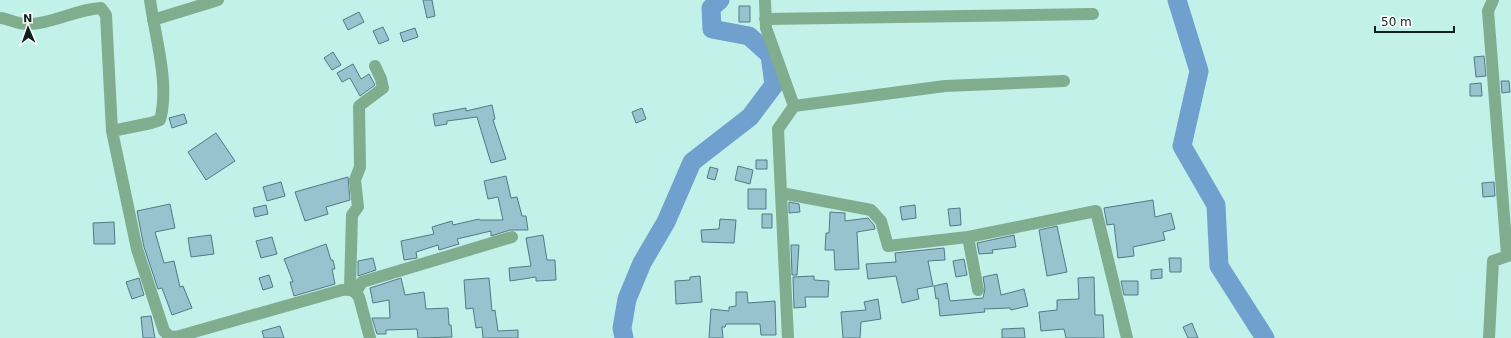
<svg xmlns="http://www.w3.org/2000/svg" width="1511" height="338" font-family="'DejaVu Sans',sans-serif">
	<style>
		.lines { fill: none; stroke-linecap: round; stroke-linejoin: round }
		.river { stroke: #6fa0ce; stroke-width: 19 }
		.building { fill: #97c2ce; stroke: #507a85 }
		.minor { stroke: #80ad8e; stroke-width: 12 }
	</style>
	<rect width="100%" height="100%" fill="#c2f1ea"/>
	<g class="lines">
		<path class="river" d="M1177 0 1199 71 1182 146 1216 205 1219 266 1265 338
			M624 338 622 328 627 299 642 263 666 222 692 162 750 117 774 85 770 55 749 36 712 29 711 8 720 0"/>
	</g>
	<path class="building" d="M423 0H432L435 16 427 18Z
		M739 6H750V22H739Z
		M359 12 364 22 348 30 343 20Z
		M383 27 389 40 379 44 373 31Z
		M415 28 418 37 403 42 400 33Z
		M333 52 341 65 332 70 324 58Z
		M1484 56 1486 76 1476 77 1474 57Z
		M353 64 361 79 369 74 374 83 375 85 360 96 350 78 342 82 337 73Z
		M1501 81H1509L1510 92 1502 93Z
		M1481 83 1482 96H1470V84Z
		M492 105 495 119 493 120 506 159 491 163 477 117 447 121V124L435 126 433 114 466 108V111Z
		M642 108 646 119 636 123 632 112Z
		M184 114 187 123 172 128 169 118Z
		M216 133 235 161 206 180 188 152Z
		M756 160H767V169H756Z
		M738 166 753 170 750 184 735 180Z
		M710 167 718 169 715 180 707 178Z
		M506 176 511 198 517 197 522 216H526L528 230H510L491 236V231L457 239 459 244 439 250 438 245 416 252 417 258 404 260 401 241 434 234 432 227 452 221 453 225 479 219 480 220H503L498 197 488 199 484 181Z
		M348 177 350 200 326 207 328 214 305 221 295 192Z
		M281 182 285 196 267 201 263 187Z
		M1494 182 1495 196 1483 197 1482 183Z
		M748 189H766V209H748Z
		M1153 200 1155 217 1171 213 1175 229 1163 232 1165 240 1133 247 1134 256 1118 258 1114 224 1107 225 1104 208Z
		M789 202 799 204 800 212 789 213Z
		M170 204 175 228 155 232 164 263 174 261 180 287 183 286 192 308 172 315 162 288 158 289 144 247 137 211Z
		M266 205 268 214 255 217 253 208Z
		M915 205 916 218 902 220 900 207Z
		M960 208 961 225 950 226 948 209Z
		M830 212 845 213V221L868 218 874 225 875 229 857 232 859 269 835 270 834 250H825L826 233H829Z
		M762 214H772V228H762Z
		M720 219 736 220 734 243 702 242 701 230 719 229Z
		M114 222 115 244H94L93 223Z
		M1057 226 1067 272 1047 276 1039 230Z
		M211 235 214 254 191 257 188 238Z
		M543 235 547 260H555L556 280 536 281V277L510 281 509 268 531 266 526 238Z
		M1014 235 1016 247 992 250 993 253 979 254 977 243Z
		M272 237 277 254 261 258 256 241Z
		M326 244 331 260H333L335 269H332L335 284 294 296 290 282H293L284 259Z
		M791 245H799L797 275H792Z
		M944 248 945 260 928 261 933 286 917 289 919 299 902 303 896 276 868 279 866 264 896 262 895 253Z
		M373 258 376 270 358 276V261Z
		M1169 258H1181V272H1170Z
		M964 259 967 275 956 277 953 261Z
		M1162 269V278L1151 279V270Z
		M997 274 1001 295 1024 289 1028 306 1011 310 1010 308 984 309 985 312 940 316 938 298 936 299 934 286 947 283 950 301 983 298 985 289 983 277Z
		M269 275 273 287 263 290 259 278Z
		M700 276 702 302 676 304 675 281 690 280V277Z
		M814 276V280L829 281 828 297H805L806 307 794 308 793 277Z
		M1094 277 1095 315H1103L1104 338H1066L1064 329 1041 331 1039 312 1057 310V300L1079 299 1078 278Z
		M139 278 144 295 132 299 126 282Z
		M401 278 405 295 424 292 426 309 448 308 449 325H451L452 337 418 338 417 329 386 330V334H377L372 318H390L389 300 373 303 370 288Z
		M489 278 492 311 495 310 498 331 518 330V338H483L482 327 476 328 473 308 466 309 464 280Z
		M1121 281H1138V295H1124Z
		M736 292H747L748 303 775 301 776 335H761L760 324H726L725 327H722L723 338H709L711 309 729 311V307L736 306Z
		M878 299 881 319 861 322 860 338H843L841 312 866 310 864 302Z
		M151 316 155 338H143L141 317Z
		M1192 323 1198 338H1188L1183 327Z
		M280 326 284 338H264L262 331Z
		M1024 328 1025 338H1002V329Z"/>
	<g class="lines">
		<path class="minor" d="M150 0C155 37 170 84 160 120L151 123 112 131 137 249 164 331 169 336 176 337 342 290C350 289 354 290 359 297L370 338
			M765 0 766 28 794 106 778 129 781 193
			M1493 0 1488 11 1507 255
			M0 18C10 19 18 25 30 24 55 23 77 9 101 8L106 15 112 131
			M765 19 1093 14
			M153 20 218 0
			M794 106 945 86 1064 81
			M968 237 1096 211 1127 338
			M350 289 352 215 358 207 355 180 360 167 359 106 383 88 381 79 375 66
			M356 292 362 282 512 237
			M788 338 781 193 871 210 881 221 888 246 968 237 978 290
			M1489 338 1493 261 1511 255"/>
	</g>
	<g transform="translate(28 28) rotate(358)" stroke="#ffffff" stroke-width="3" paint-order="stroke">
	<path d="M0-3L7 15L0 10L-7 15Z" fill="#0f211f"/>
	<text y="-6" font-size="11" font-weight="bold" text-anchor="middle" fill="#0f211f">N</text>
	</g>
	<path d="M1375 26v6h79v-6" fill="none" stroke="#0f211f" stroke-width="2"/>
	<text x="1381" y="26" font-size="12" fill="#0f211f" stroke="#ffffff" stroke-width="3" paint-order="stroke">50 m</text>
</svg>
